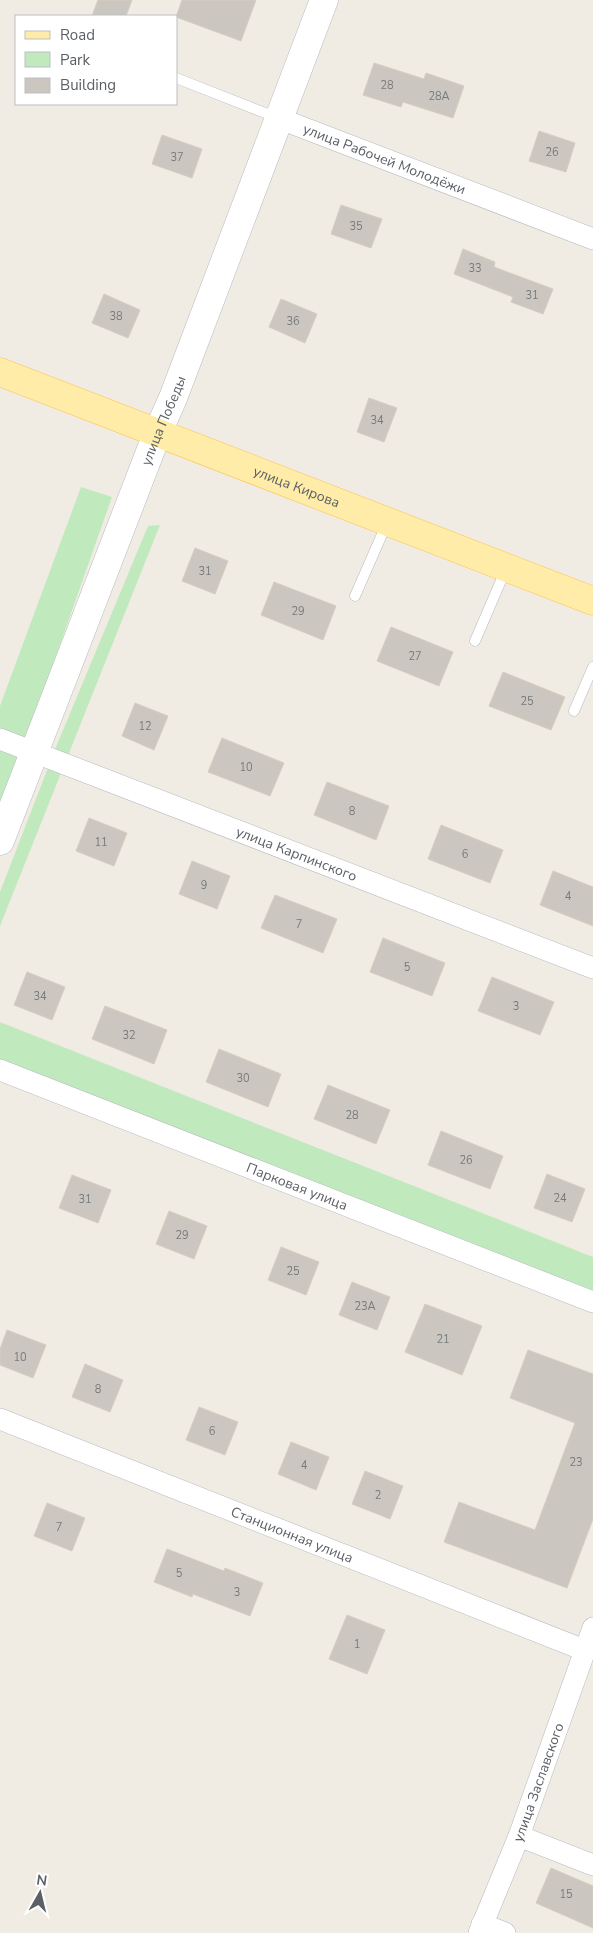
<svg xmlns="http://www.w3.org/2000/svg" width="593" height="1933" font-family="'Nunito Sans',sans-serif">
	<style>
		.green { fill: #c0eabd }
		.building { fill: #cbc7c0; stroke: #d5cdc1 }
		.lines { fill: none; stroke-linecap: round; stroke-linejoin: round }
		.service-casing { stroke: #b6babf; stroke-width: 11 }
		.minor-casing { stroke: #b6babf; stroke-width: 22 }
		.secondary-casing { stroke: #b7bbc1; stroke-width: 29 }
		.primary-casing { stroke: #ffc24d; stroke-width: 29 }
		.service { stroke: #fff; stroke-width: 10 }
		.minor { stroke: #fff; stroke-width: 21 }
		.secondary { stroke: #fff; stroke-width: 28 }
		.primary { stroke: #ffeca9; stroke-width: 28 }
		.labels { text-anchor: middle; stroke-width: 5; stroke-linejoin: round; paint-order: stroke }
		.number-label { font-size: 11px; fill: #777a7c }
		.street-label { font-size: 14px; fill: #5b6065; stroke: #fff }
	</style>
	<rect width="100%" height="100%" fill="#f0ece3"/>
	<path class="green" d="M81 487 112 497 38 707 0 805V706Z
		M160 525 0 926V892L56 747 148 526Z
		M0 1022 593 1257V1302L0 1070Z"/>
	<path class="building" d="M98 0H132L126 16H92Z
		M182 0H256L241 41 176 17Z
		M374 63 424 79 426 73 464 86 453 118 403 102 401 107 363 95Z
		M539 131 575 143 566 172 529 161Z
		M162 135 202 149 192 178 152 164Z
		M341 205 382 219 371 248 331 234Z
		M463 249 495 262 494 267 553 289 543 314 511 302 513 297 454 274Z
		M104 294 140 310 128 338 92 323Z
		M281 299 317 314 305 343 269 327Z
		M369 398 397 408 384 442 357 432Z
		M195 548 228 561 215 594 182 581Z
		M274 582 336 606 323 640 261 615Z
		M391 627 453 652 439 686 377 661Z
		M503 672 565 697 551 730 489 706Z
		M135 703 168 716 154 750 122 736Z
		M222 738 284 763 270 796 208 772Z
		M327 782 389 806 376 840 314 815Z
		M89 818 127 833 114 866 76 851Z
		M441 825 503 850 490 883 428 859Z
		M192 861 230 876 217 909 179 894Z
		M553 871 593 887V926L540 905Z
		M275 895 337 919 323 953 261 928Z
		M383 938 445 963 432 996 370 972Z
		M27 972 65 987 52 1020 14 1005Z
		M492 977 554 1002 540 1035 478 1011Z
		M105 1006 167 1030 154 1064 92 1039Z
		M219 1049 281 1074 268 1107 206 1082Z
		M328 1085 390 1110 376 1144 314 1119Z
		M441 1131 503 1156 490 1189 428 1165Z
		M547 1174 585 1189 572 1222 534 1208Z
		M72 1175 111 1190 98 1223 59 1208Z
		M169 1211 207 1226 194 1259 156 1244Z
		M281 1247 319 1262 306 1295 268 1280Z
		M352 1282 390 1297 377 1330 339 1315Z
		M425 1304 482 1326 462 1375 405 1352Z
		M7 1330 46 1345 33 1378 0 1365V1349Z
		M528 1350 593 1374V1519L567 1588 444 1542 459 1502 535 1530 575 1423 510 1398Z
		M85 1364 123 1380 110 1412 72 1397Z
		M199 1407 238 1422 225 1455 186 1440Z
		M291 1442 329 1457 316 1490 278 1474Z
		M365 1471 403 1486 390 1519 352 1504Z
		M47 1503 85 1518 72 1551 34 1536Z
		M167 1549 224 1571 225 1568 263 1583 250 1616 193 1594 192 1597 154 1582Z
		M347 1615 385 1630 367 1674 329 1659Z
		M551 1868 593 1886V1928L536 1903Z"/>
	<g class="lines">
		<g class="service-casing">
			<path id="service" d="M176 78 278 118
				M355 596 387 523
				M475 641 506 569
				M574 711 593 667"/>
		</g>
		<g class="minor-casing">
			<g id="minor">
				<path id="s1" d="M278 118 593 239"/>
				<path id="s2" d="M0 739 593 968"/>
				<path id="s3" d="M0 1070 593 1302"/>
				<path id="s4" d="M0 1419 584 1650"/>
				<path d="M519 1836 593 1865"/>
				<path d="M482 1924 505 1933"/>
				<path id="s5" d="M479 1933 519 1836 593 1628"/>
			</g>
		</g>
		<g class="secondary-casing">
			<g id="secondary">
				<path id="s6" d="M0 841 157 434 173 398 324 0"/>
			</g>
		</g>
		<g class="primary-casing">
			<g id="primary">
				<path id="s7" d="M0 372 593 601"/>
			</g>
		</g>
		<use href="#service" class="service"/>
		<use href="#minor" class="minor"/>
		<use href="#secondary" class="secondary"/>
		<use href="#primary" class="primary"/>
	</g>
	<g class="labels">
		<g class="number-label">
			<text x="387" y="89">28</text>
			<text x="439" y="100">28А</text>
			<text x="552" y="156">26</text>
			<text x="177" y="161">37</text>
			<text x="356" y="230">35</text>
			<text x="475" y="272">33</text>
			<text x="532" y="299">31</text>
			<text x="116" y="320">38</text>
			<text x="293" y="325">36</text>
			<text x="377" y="424">34</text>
			<text x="205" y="575">31</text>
			<text x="298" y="615">29</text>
			<text x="415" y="660">27</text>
			<text x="527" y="705">25</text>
			<text x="145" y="730">12</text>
			<text x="246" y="771">10</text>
			<text x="352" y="815">8</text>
			<text x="101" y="846">11</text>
			<text x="465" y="858">6</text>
			<text x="204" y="889">9</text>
			<text x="568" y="900">4</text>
			<text x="299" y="928">7</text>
			<text x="407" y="971">5</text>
			<text x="40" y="1000">34</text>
			<text x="516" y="1010">3</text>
			<text x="129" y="1039">32</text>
			<text x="243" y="1082">30</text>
			<text x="352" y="1119">28</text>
			<text x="466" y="1164">26</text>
			<text x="560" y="1202">24</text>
			<text x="85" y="1203">31</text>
			<text x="182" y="1239">29</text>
			<text x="293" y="1275">25</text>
			<text x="365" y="1310">23А</text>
			<text x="443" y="1343">21</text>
			<text x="20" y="1361">10</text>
			<text x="98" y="1393">8</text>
			<text x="212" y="1435">6</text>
			<text x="576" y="1466">23</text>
			<text x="304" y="1469">4</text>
			<text x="378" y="1499">2</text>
			<text x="59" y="1531">7</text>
			<text x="179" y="1577">5</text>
			<text x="237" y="1596">3</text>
			<text x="357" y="1648">1</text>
			<text x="566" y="1898">15</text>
		</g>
		<g class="street-label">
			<text dy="5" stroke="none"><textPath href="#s1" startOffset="114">улица Рабочей Молодёжи</textPath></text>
			<text dy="5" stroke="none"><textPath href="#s6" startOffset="451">улица Победы</textPath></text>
			<text dy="5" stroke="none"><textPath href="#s7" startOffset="318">улица Кирова</textPath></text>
			<text dy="5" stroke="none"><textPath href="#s2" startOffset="318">улица Карпинского</textPath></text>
			<text dy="5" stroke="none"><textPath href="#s3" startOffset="319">Парковая улица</textPath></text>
			<text dy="5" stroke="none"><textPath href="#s4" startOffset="314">Станционная улица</textPath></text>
			<text dy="5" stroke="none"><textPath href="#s5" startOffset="162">улица Заславского</textPath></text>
		</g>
	</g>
	<rect x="15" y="15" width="162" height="90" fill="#ffffff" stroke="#bdbfc1"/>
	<rect x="25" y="31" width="25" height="8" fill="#ffeca9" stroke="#bdbfc1"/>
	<text x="60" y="40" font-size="15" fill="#5b6065">Road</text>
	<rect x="25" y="52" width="25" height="15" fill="#c0eabd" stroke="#bdbfc1"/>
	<text x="60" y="65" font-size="15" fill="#5b6065">Park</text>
	<rect x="25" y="78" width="25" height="15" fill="#cbc7c0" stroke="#bdbfc1"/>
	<text x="60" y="90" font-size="15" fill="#5b6065">Building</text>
	<g transform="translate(40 1893) rotate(8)" stroke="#ffffff" stroke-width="4" paint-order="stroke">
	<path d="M0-4L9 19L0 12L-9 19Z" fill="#5b6065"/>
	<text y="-8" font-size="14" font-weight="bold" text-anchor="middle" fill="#5b6065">N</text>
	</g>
</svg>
